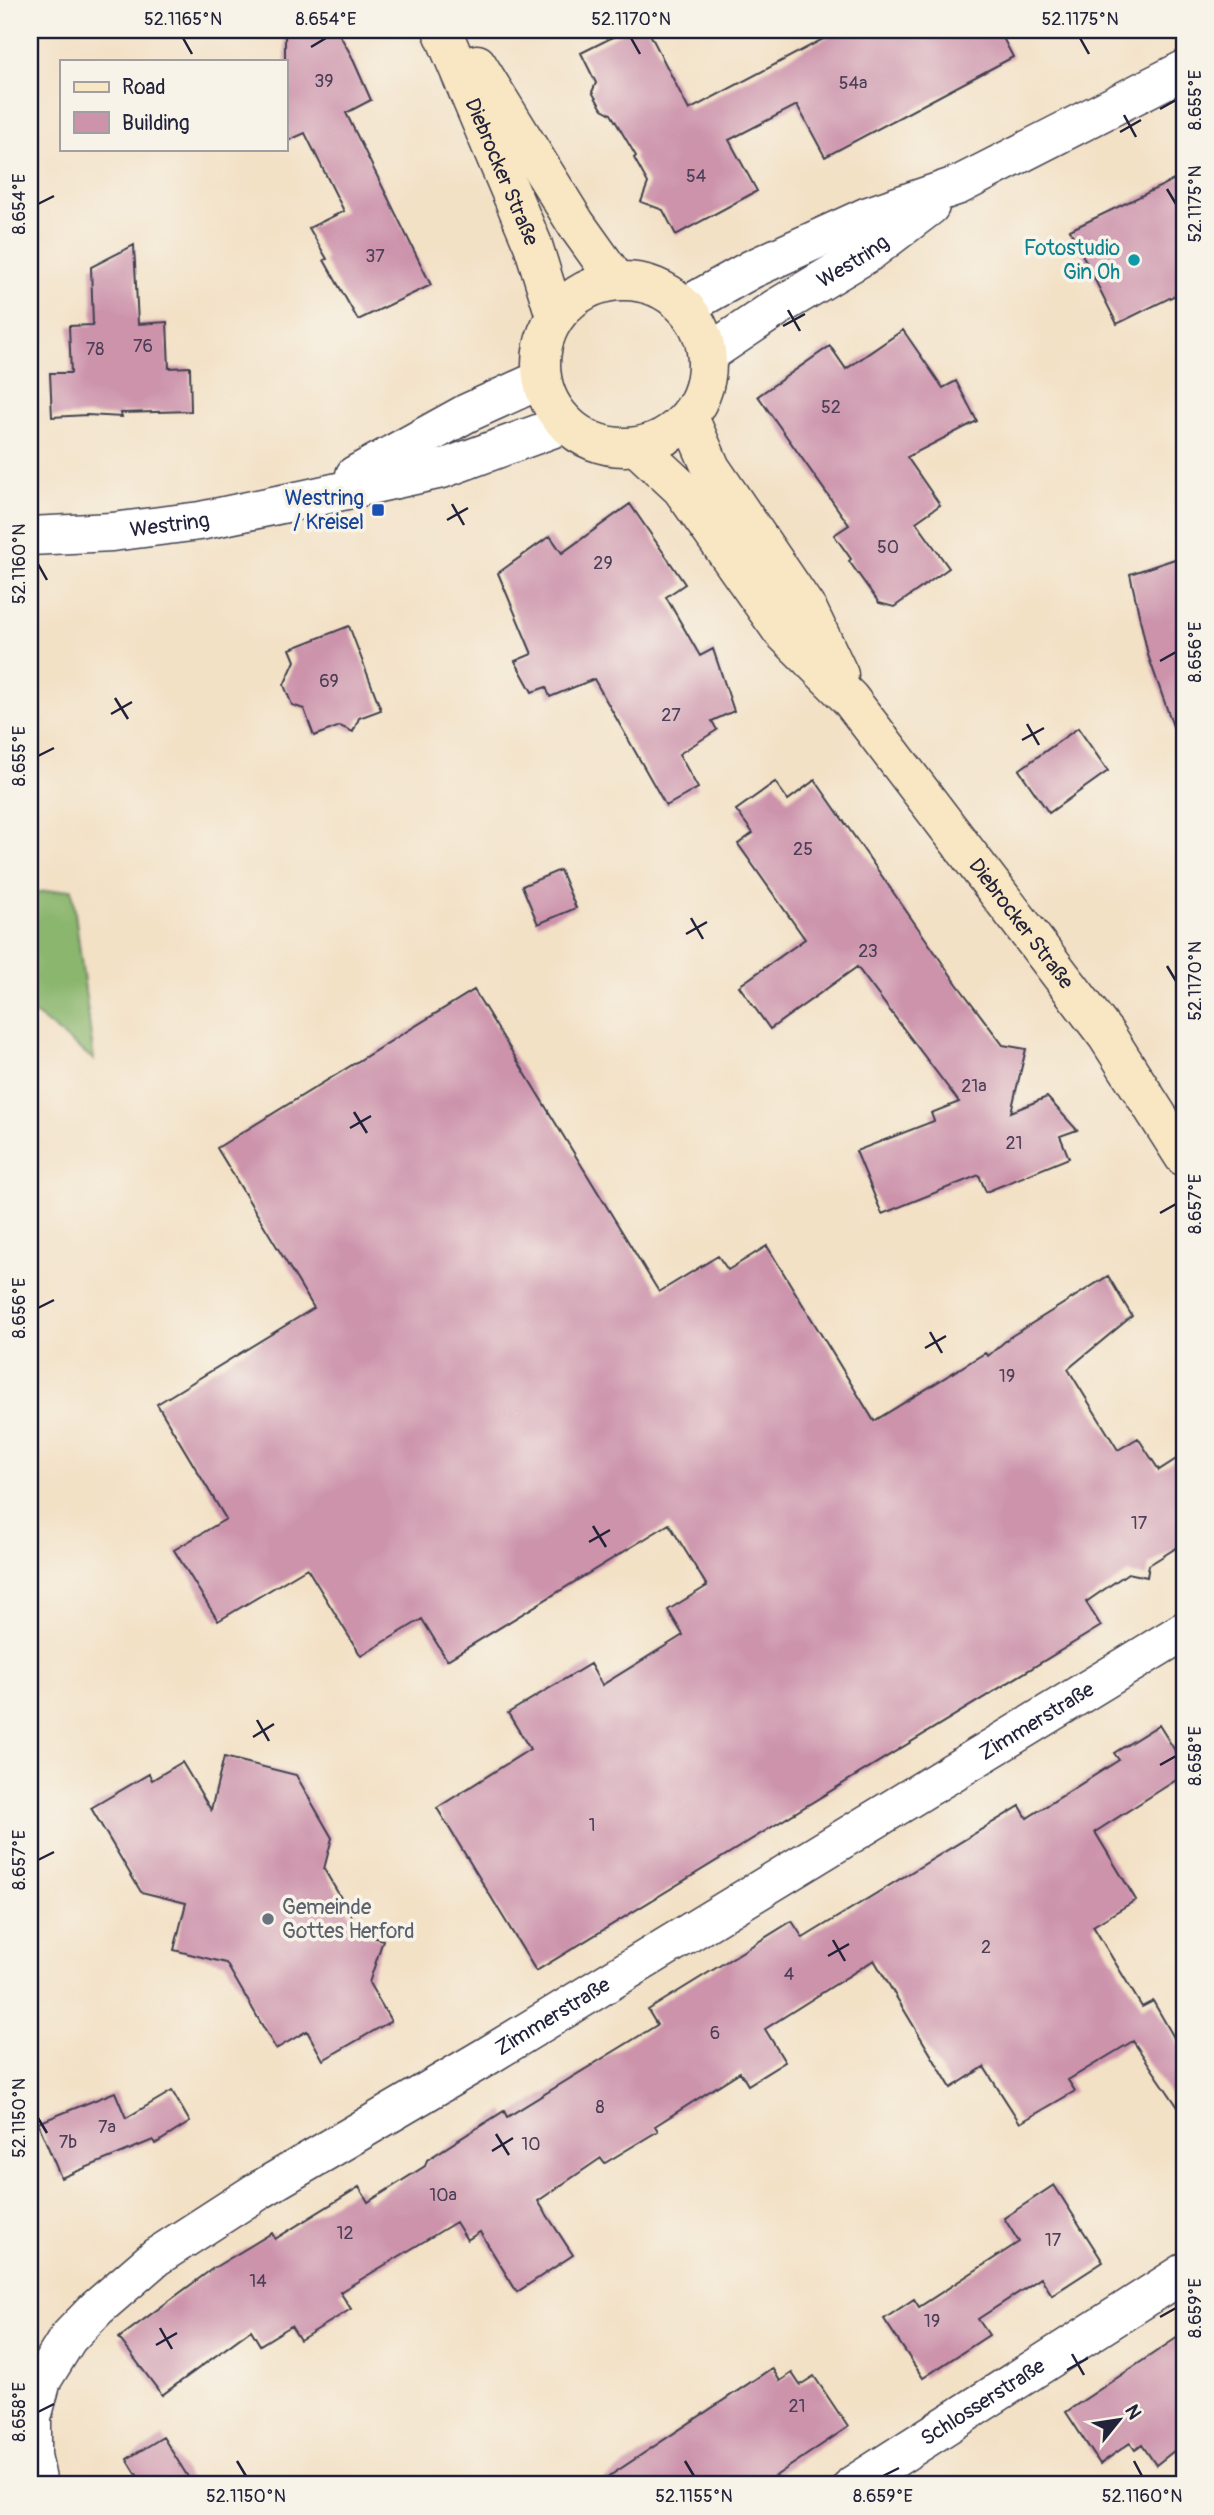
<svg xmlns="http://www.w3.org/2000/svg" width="1214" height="2515" font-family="Pangolin,sans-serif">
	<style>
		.forest { fill: #8ab66d; stroke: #566c54; stroke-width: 2 }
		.building { fill: #cc93ab }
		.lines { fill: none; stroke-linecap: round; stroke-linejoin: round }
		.minor-casing { stroke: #413f50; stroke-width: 41 }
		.tertiary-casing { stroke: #413f50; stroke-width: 41 }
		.secondary-casing { stroke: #413f50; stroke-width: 41 }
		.minor { stroke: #fff; stroke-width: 38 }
		.tertiary { stroke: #fff; stroke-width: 38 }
		.secondary { stroke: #f9e7c3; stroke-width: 38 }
		.ticks { fill: none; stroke: #22223b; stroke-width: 2.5 }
		.culture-dot { fill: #0f9aa8; stroke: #f7f3e8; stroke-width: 2.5 }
		.transit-dot { fill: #1a4fb4; stroke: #f7f3e8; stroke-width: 2.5 }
		.worship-dot { fill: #6b7280; stroke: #f7f3e8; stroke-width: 2.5 }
		.labels { text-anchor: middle; stroke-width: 7; stroke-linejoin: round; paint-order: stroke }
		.number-label { font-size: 18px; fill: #4c3e57 }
		.street-label { font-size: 21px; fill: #22223b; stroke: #f7f3e8 }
		.culture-label { font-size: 21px; fill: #0d838f; stroke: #f7f3e8; text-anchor: end }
		.transit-label { font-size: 21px; fill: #164399; stroke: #f7f3e8; text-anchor: end }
		.worship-label { font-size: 21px; fill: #5b616d; stroke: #f7f3e8; text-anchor: start }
		.neatline { fill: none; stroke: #22223b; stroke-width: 2.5 }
		.ticks-label { font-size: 18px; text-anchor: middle; fill: #22223b }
	</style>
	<rect width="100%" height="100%" fill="#f7f3e8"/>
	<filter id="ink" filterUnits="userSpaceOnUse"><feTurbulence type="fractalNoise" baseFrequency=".0143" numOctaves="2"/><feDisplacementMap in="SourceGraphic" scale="14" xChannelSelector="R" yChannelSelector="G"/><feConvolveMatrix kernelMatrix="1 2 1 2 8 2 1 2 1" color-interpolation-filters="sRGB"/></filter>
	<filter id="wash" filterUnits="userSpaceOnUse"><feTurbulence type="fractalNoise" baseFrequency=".00686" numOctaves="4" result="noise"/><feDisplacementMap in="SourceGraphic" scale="28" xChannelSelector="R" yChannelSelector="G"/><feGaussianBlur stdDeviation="1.57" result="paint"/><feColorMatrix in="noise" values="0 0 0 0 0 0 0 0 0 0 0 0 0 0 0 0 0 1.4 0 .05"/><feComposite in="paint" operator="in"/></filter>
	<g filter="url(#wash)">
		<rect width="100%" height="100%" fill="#f3e1c6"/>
		<path class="forest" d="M72 889 94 1060 39 1017 30 1012V893Z"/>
		<g id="blocks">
			<path class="building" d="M285 30H337L351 55 371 100 346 113 431 285 358 320 324 260 327 259 309 228 344 211 305 133 285 142Z
				M627 30H648L689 110 840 30H999L1013 57 825 157 797 105 729 140 757 191 676 235 663 210 641 202 648 183 634 158 636 156 611 114 602 109 592 92 596 83 581 53Z
				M1184 175V291L1117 324 1070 230Z
				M134 245 138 324 167 322 169 368 190 367 191 411 121 413 122 417 87 415 52 417 50 373H71L69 326 93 325 91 267Z
				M903 330 943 388 956 381 977 421 907 457 940 505 916 522 949 568 894 607 879 603 849 561 851 559 834 535 849 525 758 396 830 346 846 369Z
				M630 504 685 584 666 597 700 656 713 649 734 711 712 721 717 730 679 754 698 788 666 806 594 679 550 697 546 687 532 692 515 661 532 654 498 573 550 536 562 553Z
				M1184 556V742L1179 743 1148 655 1130 574Z
				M349 626 381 710 359 718 353 732 340 726 314 736 304 709 292 705 284 685 295 661 290 649Z
				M1078 728 1108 771 1049 813 1019 770Z
				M815 780 957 984 1003 1045 1026 1049 1011 1112 1047 1097 1077 1130 1060 1136 1069 1158 986 1192 979 1175 882 1214 856 1151 934 1121 931 1113 959 1102 857 967 770 1029 739 986 805 939 738 844 753 833 736 810 775 782 788 800Z
				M560 870 576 908 538 924 522 886Z
				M474 990 659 1292 718 1256 728 1270 767 1246 874 1421 985 1353 988 1356 1010 1337 1108 1276 1132 1316 1068 1369 1118 1450 1138 1438 1159 1470 1184 1454V1543L1149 1565 1147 1577 1128 1573 1086 1602 1101 1626 536 1971 437 1808 530 1749 508 1713 590 1664 602 1685 683 1635 668 1610 707 1586 669 1524 447 1660 422 1619 361 1656 307 1568 218 1621 174 1550 226 1519 157 1404 314 1308 217 1148Z
				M1159 1725 1184 1765V1775L1095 1832 1136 1900 1093 1926 1142 2007 1153 2001 1184 2055V2116L1133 2041 1068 2080 1075 2091 1020 2123 984 2067 951 2088 874 1960 765 2029 785 2062 748 2085 740 2072 655 2126 658 2131 605 2163 601 2158 538 2201 573 2255 517 2292 480 2232 467 2240 456 2222 340 2292 351 2309 300 2340 291 2326 260 2345 251 2330 162 2395 119 2338 212 2269 272 2233 275 2239 359 2187 368 2202 425 2166 427 2160 504 2111 507 2117 657 2025 648 2010 792 1921 803 1938 1020 1806 1027 1818 1119 1760 1114 1753Z
				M224 1757 296 1775 332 1838 324 1869 362 1934 383 1940 369 1983 391 2021 323 2060 307 2031 276 2049 226 1963 174 1950 186 1903 141 1892 91 1808 149 1774 152 1780 182 1762 211 1810Z
				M172 2091 190 2122 155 2144 153 2140 61 2178 38 2123 115 2092 126 2118Z
				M1054 2185 1103 2262 1052 2295 1041 2278 978 2319 989 2335 923 2378 884 2319 914 2299 919 2307 1019 2242 1004 2218Z
				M1184 2333V2443L1156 2465 1142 2445 1135 2450 1130 2443 1100 2464 1066 2412Z
				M772 2368 780 2381 792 2373 800 2385 814 2376 848 2427 762 2485H596Z
				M163 2437 193 2485H143L127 2459Z"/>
		</g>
	</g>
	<g filter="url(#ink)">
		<use href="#blocks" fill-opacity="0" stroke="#413f50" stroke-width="2"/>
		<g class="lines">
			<g class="minor-casing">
				<g id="minor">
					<path id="s1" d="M38 2485 32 2455V2418L42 2380 68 2338 97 2308 156 2257 258 2191 489 2055 1184 1631"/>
					<path id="s2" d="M853 2485 1184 2273"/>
				</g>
			</g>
			<g class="tertiary-casing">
				<g id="tertiary">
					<path d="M686 306 752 269 866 217 959 185 1184 70"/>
					<path id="s3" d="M708 354 776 308 868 253 930 206"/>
					<path d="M355 475 467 413 542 379"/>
					<path id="s4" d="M30 536 112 532 200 521 306 499 442 469 565 424"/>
				</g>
			</g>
			<g class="secondary-casing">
				<g id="secondary">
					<path id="s5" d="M442 30 533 245 555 316"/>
					<path d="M477 64 576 224 616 280"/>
					<circle cx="624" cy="364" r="83"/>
					<path d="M689 417 711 468 809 612 839 675"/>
					<path id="s6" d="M637 447 681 488 781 630 850 699 1107 1036 1184 1157"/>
				</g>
			</g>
			<use href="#minor" class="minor"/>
			<use href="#tertiary" class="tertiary"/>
			<use href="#secondary" class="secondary"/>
		</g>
	</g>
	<path class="ticks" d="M183 38 192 54M631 38 640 54M1080 38 1089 54M311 47 326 38M1160 109 1176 100M1124 115 1136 137M1120 132 1141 120M1167 189 1176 204M38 204 54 196M788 310 800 331M783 326 805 314M452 504 464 525M447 520 468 508M38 564 47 580M1160 661 1176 652M115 698 128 719M111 714 132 702M1027 724 1039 745M1022 740 1044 728M38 756 54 748M691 918 703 939M686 934 707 922M1167 966 1176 981M354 1112 367 1133M350 1128 371 1116M1160 1213 1176 1204M38 1308 54 1300M930 1332 942 1353M925 1348 946 1336M593 1526 606 1547M589 1542 610 1530M257 1720 269 1741M253 1737 274 1724M1160 1765 1176 1756M38 1860 54 1852M833 1940 845 1961M828 1956 849 1944M38 2118 47 2133M496 2134 509 2155M492 2151 513 2138M1160 2317 1176 2308M160 2328 172 2349M156 2345 177 2333M1072 2354 1084 2375M1067 2370 1088 2358M38 2412 54 2404M237 2461 246 2476M685 2461 694 2476M1134 2461 1142 2476M883 2476 899 2468"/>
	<circle class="culture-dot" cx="1134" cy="260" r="7"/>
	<rect class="transit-dot" x="371" y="503" width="14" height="14" rx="3.5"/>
	<circle class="worship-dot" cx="268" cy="1919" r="7"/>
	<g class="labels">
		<g class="number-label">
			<text x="324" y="87">39</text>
			<text x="853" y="89">54a</text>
			<text x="696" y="182">54</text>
			<text x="375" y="262">37</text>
			<text x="143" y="352">76</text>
			<text x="95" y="355">78</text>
			<text x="831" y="413">52</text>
			<text x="888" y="553">50</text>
			<text x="603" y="569">29</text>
			<text x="329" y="687">69</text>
			<text x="671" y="721">27</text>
			<text x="803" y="855">25</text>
			<text x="868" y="957">23</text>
			<text x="974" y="1092">21a</text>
			<text x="1014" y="1149">21</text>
			<text x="1007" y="1382">19</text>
			<text x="1139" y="1529">17</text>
			<text x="592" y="1831">1</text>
			<text x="986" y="1953">2</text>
			<text x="789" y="1980">4</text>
			<text x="715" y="2039">6</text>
			<text x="600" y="2113">8</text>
			<text x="107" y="2133">7a</text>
			<text x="68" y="2148">7b</text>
			<text x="531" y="2150">10</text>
			<text x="443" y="2201">10a</text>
			<text x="345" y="2239">12</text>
			<text x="1053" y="2246">17</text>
			<text x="258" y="2287">14</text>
			<text x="932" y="2327">19</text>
			<text x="797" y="2412">21</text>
		</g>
		<g class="street-label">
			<text dy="7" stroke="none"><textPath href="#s5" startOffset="154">Diebrocker Straße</textPath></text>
			<text dy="7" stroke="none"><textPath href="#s3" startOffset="172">Westring</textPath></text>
			<text dy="7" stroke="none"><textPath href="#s4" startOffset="140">Westring</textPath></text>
			<text dy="7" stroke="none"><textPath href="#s6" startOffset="614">Diebrocker Straße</textPath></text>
			<text dy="7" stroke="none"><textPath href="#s1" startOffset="1307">Zimmerstraße</textPath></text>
			<text dy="7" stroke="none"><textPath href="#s1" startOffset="740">Zimmerstraße</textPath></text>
			<text dy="7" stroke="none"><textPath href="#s2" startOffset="154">Schlosserstraße</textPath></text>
		</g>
		<g class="culture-label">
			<text x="1120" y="255">Fotostudio<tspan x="1120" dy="24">Gin Oh</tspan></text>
		</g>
		<g class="transit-label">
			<text x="364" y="505">Westring<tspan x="364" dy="24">/ Kreisel</tspan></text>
		</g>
		<g class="worship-label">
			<text x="282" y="1914">Gemeinde<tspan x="282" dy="24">Gottes Herford</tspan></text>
		</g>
	</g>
	<rect width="1214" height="2515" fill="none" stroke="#f7f3e8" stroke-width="77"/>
	<rect x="60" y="60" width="228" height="91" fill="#f7f3e8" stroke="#a29fa3" stroke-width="2"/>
	<rect x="74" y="82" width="35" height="10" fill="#f9e7c3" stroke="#a29fa3" stroke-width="2"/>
	<text x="122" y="94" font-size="21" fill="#22223b">Road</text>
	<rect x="74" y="112" width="35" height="21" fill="#cc93ab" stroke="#a29fa3" stroke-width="2"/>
	<text x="122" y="130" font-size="21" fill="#22223b">Building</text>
	<g transform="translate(1119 2420) rotate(60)" stroke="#f7f3e8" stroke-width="5" paint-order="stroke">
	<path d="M0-5L12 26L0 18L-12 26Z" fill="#22223b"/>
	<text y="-10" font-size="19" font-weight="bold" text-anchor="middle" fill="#22223b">N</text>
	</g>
	<rect x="38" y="38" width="1138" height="2438" class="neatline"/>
	<g class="ticks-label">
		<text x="183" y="25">52.1165°N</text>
		<text x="326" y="25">8.654°E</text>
		<text x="631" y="25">52.1170°N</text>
		<text x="1080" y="25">52.1175°N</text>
		<text transform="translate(1195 100) rotate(-90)" y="6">8.655°E</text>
		<text transform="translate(1195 204) rotate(-90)" y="6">52.1175°N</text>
		<text transform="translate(19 204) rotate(-90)" y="6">8.654°E</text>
		<text transform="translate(19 564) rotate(-90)" y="6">52.1160°N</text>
		<text transform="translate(1195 652) rotate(-90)" y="6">8.656°E</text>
		<text transform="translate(19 756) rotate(-90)" y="6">8.655°E</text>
		<text transform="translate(1195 981) rotate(-90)" y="6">52.1170°N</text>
		<text transform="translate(1195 1204) rotate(-90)" y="6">8.657°E</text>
		<text transform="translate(19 1308) rotate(-90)" y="6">8.656°E</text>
		<text transform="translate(1195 1756) rotate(-90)" y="6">8.658°E</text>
		<text transform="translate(19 1860) rotate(-90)" y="6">8.657°E</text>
		<text transform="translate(19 2118) rotate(-90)" y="6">52.1150°N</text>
		<text transform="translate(1195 2308) rotate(-90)" y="6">8.659°E</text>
		<text transform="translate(19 2412) rotate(-90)" y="6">8.658°E</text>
		<text x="246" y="2502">52.1150°N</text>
		<text x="694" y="2502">52.1155°N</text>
		<text x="883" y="2502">8.659°E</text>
		<text x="1142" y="2502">52.1160°N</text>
	</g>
</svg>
